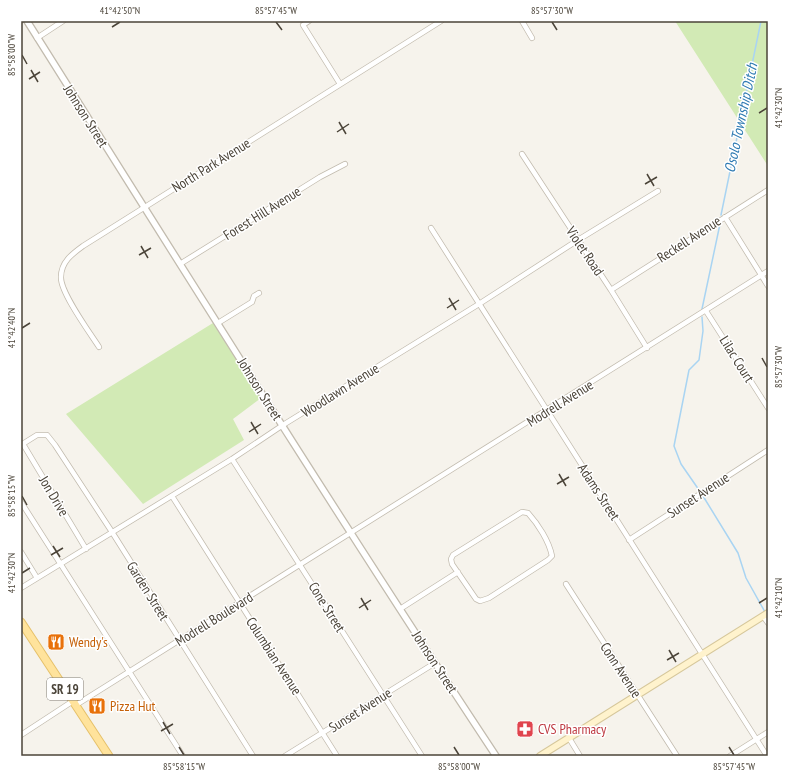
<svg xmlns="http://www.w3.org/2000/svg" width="789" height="777" font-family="'PT Sans Narrow',sans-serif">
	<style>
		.green { fill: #d2eab5 }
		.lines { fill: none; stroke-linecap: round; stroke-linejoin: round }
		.stream { stroke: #a9d4f2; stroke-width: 1.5 }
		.minor-casing { stroke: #c2bbae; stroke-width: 6 }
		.tertiary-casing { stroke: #c2bbae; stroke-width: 8 }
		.secondary-casing { stroke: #d6c79b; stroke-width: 8 }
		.primary-casing { stroke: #e6c16a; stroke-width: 9 }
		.minor { stroke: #fff; stroke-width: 4.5 }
		.tertiary { stroke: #fff; stroke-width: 5.5 }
		.secondary { stroke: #fff3cd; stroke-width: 6 }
		.primary { stroke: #ffe39c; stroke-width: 7 }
		.ticks { fill: none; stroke: #4b4439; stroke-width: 1.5 }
		.labels { text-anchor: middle; stroke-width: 3; stroke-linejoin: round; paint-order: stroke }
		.shield { fill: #fff; stroke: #817c74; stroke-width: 1 }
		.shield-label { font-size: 13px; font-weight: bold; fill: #4b4439 }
		.street-label { font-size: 14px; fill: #4b4439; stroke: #fff }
		.food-label { font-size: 14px; fill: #c56008; stroke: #fff; text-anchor: start }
		.health-label { font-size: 14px; fill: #be3a42; stroke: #fff; text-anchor: start }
		.water-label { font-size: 15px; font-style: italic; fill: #2e7ab2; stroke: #fff }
		.neatline { fill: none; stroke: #4b4439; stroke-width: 1.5 }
		.ticks-label { font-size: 10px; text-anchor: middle; fill: #4b4439 }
	</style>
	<rect width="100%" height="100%" fill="#f6f3ec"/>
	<path class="green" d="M675 21H768V166Z
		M213 323 261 398 233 419 244 440 143 504 66 414Z"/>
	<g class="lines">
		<path class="stream" d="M721 215 761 21
			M702 309 720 224
			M699 490 681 464 674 446 689 370 699 360 703 331 702 317
			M703 496 738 553 746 578 765 612"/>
		<g class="minor-casing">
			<path id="minor" d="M309 21 303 25 340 84
				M522 21 532 38
				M37 38 63 21
				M522 154 611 290 647 348
				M725 217 768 286
				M431 228 767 756
				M180 264 320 177 345 164
				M611 290 768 190
				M706 311 768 408
				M218 323 252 302 254 296 259 293
				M99 347C90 333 60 292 61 277 61 262 72 254 83 246L441 21
				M23 444 86 549
				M21 445 37 435H47L55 445 112 532 253 756
				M232 459 422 756
				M172 496 337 756
				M21 502 183 756
				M522 512 528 513C538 524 549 541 552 556L548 560 489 598 480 601 476 599 452 564 451 559 453 555Z
				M629 540 768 450
				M21 552 37 578
				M566 584 677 756
				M21 588 232 459 283 425 479 304 578 240 658 191
				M400 609 458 572
				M763 616 768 623
				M76 705 768 271
				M21 735 73 701
				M569 738 580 756
				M285 756 435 663
				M730 756 768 732"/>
		</g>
		<g class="tertiary-casing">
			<path id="tertiary" d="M27 21C182 267 336 514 496 756"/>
		</g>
		<g class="secondary-casing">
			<path id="secondary" d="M540 756 768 613"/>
		</g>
		<g class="primary-casing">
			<path id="primary" d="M21 622 109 756"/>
		</g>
		<use href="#minor" class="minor"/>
		<use href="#tertiary" class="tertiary"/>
		<use href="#secondary" class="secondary"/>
		<use href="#primary" class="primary"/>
	</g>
	<path class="ticks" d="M276 22 282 30M552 22 557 30M112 27 120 22M22 55 27 64M31 70 38 82M29 79 40 72M759 113 767 108M339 122 346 134M337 132 349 124M647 174 654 186M645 184 657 177M141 246 148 258M139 255 151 248M449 298 456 310M447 308 459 300M22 328 30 323M762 358 767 367M251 422 258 434M249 432 261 424M559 474 566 486M557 484 569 477M22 496 27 505M53 546 60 557M51 555 63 548M22 573 30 568M361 598 368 610M759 603 767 598M359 608 371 600M669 650 676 662M667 660 679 653M163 722 170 734M161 731 173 724M179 747 184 755M454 747 459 755M729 747 734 755"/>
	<defs>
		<g id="restaurant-square" transform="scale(0.9)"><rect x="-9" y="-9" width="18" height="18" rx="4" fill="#e8710a" stroke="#fff"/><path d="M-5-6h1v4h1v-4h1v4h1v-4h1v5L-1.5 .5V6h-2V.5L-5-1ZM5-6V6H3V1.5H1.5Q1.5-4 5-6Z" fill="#fff"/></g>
		<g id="pharmacy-square" transform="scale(0.9)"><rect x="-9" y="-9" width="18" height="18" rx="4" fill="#e0444e" stroke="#fff"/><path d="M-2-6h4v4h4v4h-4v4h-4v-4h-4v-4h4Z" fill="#fff"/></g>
	</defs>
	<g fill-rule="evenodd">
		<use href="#restaurant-square" x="56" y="642"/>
		<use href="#restaurant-square" x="97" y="706"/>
		<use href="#pharmacy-square" x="525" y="729"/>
	</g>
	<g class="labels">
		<rect class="shield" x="47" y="678" width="36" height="22" rx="3"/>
		<g class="shield-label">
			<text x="65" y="694">SR 19</text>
		</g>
		<g class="street-label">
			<text transform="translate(86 116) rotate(58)" y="5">Johnson Street</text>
			<text transform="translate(211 165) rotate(-32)" y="5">North Park Avenue</text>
			<text transform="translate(262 213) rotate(-32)" y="5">Forest Hill Avenue</text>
			<text transform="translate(689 239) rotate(-33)" y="5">Reckell Avenue</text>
			<text transform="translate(585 251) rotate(56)" y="5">Violet Road</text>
			<text transform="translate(737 359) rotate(58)" y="5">Lilac Court</text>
			<text transform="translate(260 389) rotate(58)" y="5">Johnson Street</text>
			<text transform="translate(340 390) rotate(-32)" y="5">Woodlawn Avenue</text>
			<text transform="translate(560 403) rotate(-32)" y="5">Modrell Avenue</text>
			<text transform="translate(599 492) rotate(57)" y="5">Adams Street</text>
			<text transform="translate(698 495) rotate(-33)" y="5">Sunset Avenue</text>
			<text transform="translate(54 496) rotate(59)" y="5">Jon Drive</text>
			<text transform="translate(148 591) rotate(58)" y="5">Garden Street</text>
			<text transform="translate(327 607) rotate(58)" y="5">Cone Street</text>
			<text transform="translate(214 619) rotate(-32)" y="5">Modrell Boulevard</text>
			<text transform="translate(274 656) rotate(57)" y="5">Columbian Avenue</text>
			<text transform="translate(435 662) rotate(57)" y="5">Johnson Street</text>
			<text transform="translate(621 670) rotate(57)" y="5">Conn Avenue</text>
			<text transform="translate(360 710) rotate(-32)" y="5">Sunset Avenue</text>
		</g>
		<g class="food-label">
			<text x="69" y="647">Wendy's</text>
			<text x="110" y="711">Pizza Hut</text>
		</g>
		<g class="health-label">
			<text x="538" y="734">CVS Pharmacy</text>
		</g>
		<g class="water-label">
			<text transform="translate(741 118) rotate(-78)" y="5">Osolo Township Ditch</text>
		</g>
	</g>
	<rect width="789" height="777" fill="none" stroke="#ffffff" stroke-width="44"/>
	<rect x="22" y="22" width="745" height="733" class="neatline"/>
	<g class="ticks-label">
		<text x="120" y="14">41°42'50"N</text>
		<text x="276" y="14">85°57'45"W</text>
		<text x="552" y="14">85°57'30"W</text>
		<text transform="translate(11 55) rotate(-90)" y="4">85°58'00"W</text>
		<text transform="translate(778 108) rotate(-90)" y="4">41°42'30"N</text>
		<text transform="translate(11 328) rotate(-90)" y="4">41°42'40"N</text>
		<text transform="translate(778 367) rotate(-90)" y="4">85°57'30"W</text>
		<text transform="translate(11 496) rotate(-90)" y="4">85°58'15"W</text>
		<text transform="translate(11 573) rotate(-90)" y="4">41°42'30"N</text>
		<text transform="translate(778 598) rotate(-90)" y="4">41°42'10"N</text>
		<text x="184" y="770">85°58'15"W</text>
		<text x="459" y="770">85°58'00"W</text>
		<text x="734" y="770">85°57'45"W</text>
	</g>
</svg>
